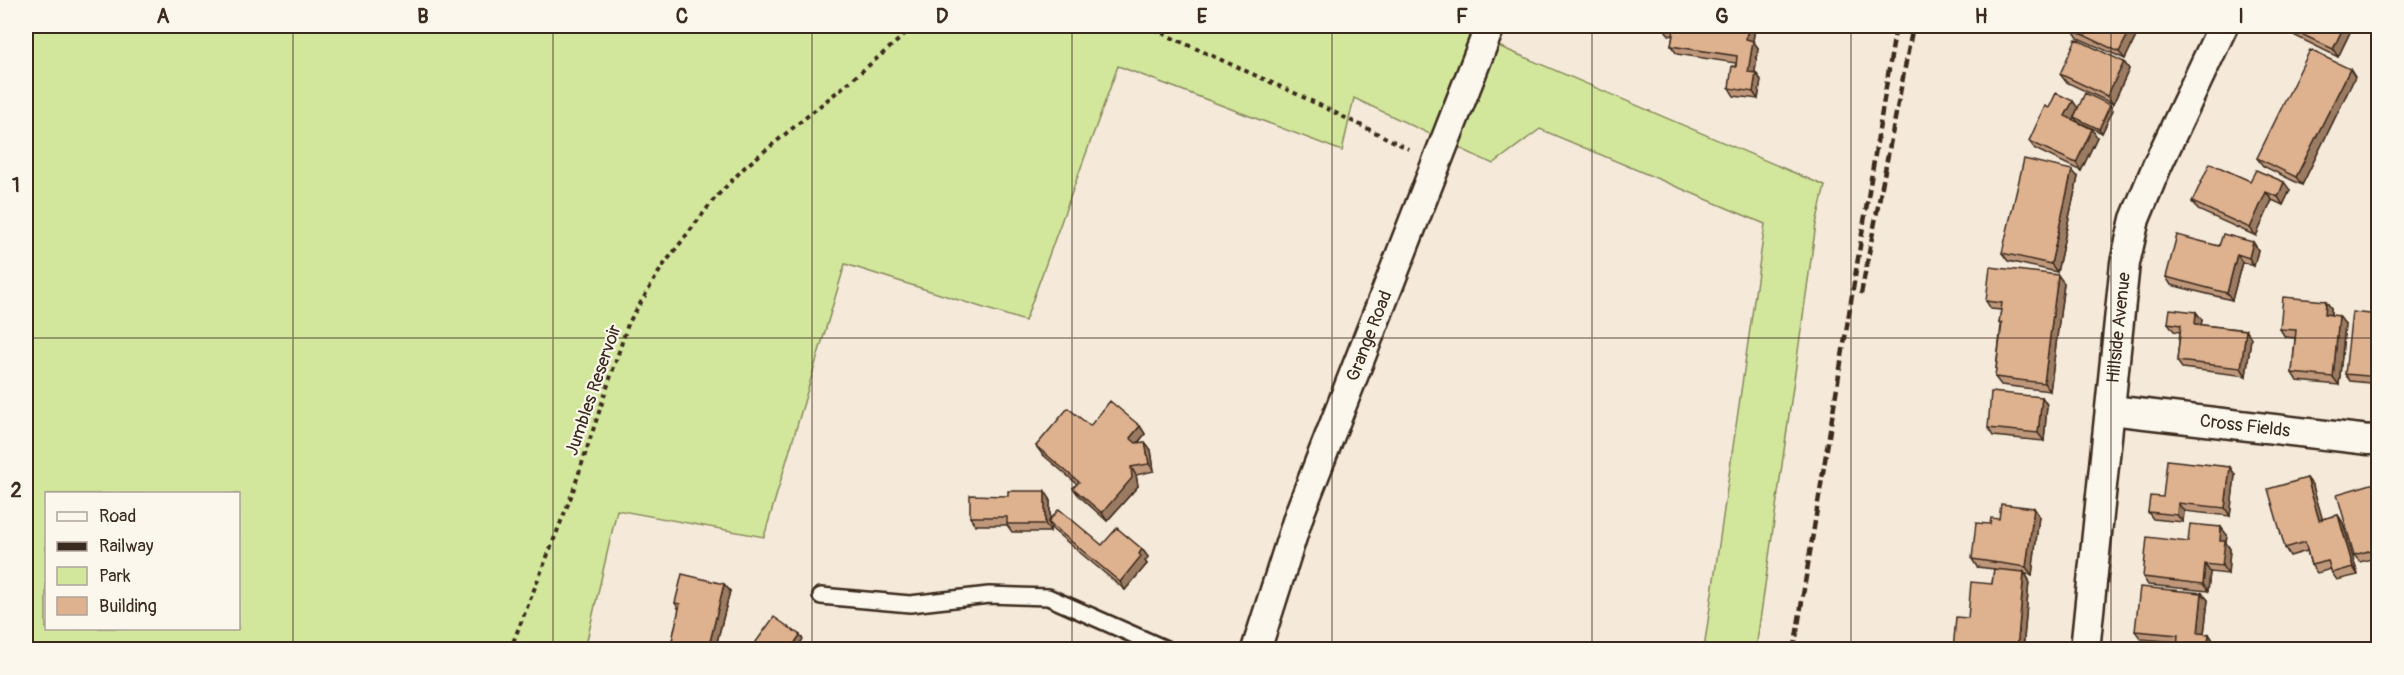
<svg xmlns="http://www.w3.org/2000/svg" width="2404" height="675" font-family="Pangolin,sans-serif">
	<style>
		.green { fill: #d2e79c; stroke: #86885d; stroke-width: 1.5; fill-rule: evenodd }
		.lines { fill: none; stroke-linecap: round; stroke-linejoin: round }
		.service-casing { stroke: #3b2a1e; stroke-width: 20 }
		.minor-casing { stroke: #3b2a1e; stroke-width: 33 }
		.path { stroke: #3b2a1e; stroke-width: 4; stroke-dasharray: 4.5 4.5; stroke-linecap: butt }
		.service { stroke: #fbf7ec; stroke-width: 15 }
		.minor { stroke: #fbf7ec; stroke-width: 28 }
		.rail { stroke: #3b2a1e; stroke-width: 4.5; stroke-dasharray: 9 4.5; stroke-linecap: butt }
		.wall { fill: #bf987b; stroke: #3b2a1e; stroke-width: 1.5 }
		.shaded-wall { fill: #9b7c64; stroke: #3b2a1e; stroke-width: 1.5 }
		.building { fill: #deb18f; stroke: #3b2a1e; stroke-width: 1.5 }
		.grid { fill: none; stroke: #3b2a1e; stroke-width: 1.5; stroke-opacity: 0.55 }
		.labels { text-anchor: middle; stroke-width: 4.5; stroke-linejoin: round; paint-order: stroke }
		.street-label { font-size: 18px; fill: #3b2a1e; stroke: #fbf7ec }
		.neatline { fill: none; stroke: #3b2a1e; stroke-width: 2 }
		.grid-label { font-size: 20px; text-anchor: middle; font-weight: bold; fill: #3b2a1e }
	</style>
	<rect width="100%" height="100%" fill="#f5e9d9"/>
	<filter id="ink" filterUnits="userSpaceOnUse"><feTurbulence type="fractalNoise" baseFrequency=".0167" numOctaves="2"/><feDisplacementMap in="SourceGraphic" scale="12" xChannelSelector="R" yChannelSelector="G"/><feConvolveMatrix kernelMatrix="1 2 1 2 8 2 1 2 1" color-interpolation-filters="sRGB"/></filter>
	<g filter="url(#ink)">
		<path class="green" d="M26 26H1463L1461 30 1825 186 1816 224 1756 649H1704L1765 224 1540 129 1493 164 1354 98 1342 151 1118 66 1025 321 845 264 764 537 617 510 585 649H26ZM46 494H238V628H46Z"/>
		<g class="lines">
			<g class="service-casing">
				<path id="service" d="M821 596 910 604 989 595 1048 597 1168 650"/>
			</g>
			<g class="minor-casing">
				<g id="minor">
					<path id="s1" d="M2111 410 2369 440 2378 439"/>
					<path id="s2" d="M1256 650 1300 512 1490 26"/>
					<path id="s3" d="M2085 650 2125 263 2135 219 2157 166 2223 26"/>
				</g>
			</g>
			<path class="path" d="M1146 26 1299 95 1409 149
				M510 650 572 494 628 324 662 267 715 198 745 167 848 83 901 38 911 26"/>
			<use href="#service" class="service"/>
			<use href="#minor" class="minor"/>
			<path class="rail" d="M1861 294 1913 26
				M1794 650 1896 26"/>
		</g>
		<path class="wall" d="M2075 26H2141L2125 59 2078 38 2073 30Z
			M2278 26H2353L2338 57 2281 29Z
			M1663 27H1755L1753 41 1758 48 1755 72 1761 80 1758 99 1734 96 1729 88 1736 63 1677 54 1671 46 1673 36 1669 35Z
			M2124 62 2129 69 2113 104 2066 82 2060 74Z
			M2355 77 2302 185 2263 166 2257 158Z
			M2110 105 2113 110 2102 133 2077 121 2074 117 2073 120 2097 137 2081 171 2035 149 2029 141 2049 108H2078Z
			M2078 177 2057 272 2008 261 2002 253Z
			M2250 181 2290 190 2283 205 2272 200 2256 236 2198 210 2192 202Z
			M2253 242 2258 250 2254 266 2242 262 2232 300 2171 285 2166 277 2219 246Z
			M2064 283 2050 391 2001 385 1995 377 2001 326 1999 323 2001 310 1991 309 1986 301Z
			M2331 308V315L2345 324 2339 385 2297 381 2292 373 2295 338 2285 337 2280 329Z
			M2196 312 2202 320 2201 325 2246 330 2251 338 2246 376 2182 368 2177 361 2180 332 2174 331 2168 323Z
			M2379 315V384L2350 381 2345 374Z
			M2042 397 2047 405 2044 441 1993 436 1988 428Z
			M1090 426H1140L1145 434 1138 443 1145 442 1151 450 1154 471 1136 475 1138 486 1107 521 1079 496 1073 488 1077 484 1042 454 1036 446Z
			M2230 467 2235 475 2230 516 2184 511 2183 522 2153 519 2148 512 2163 497Z
			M2307 478 2313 486 2322 519 2338 515 2343 523 2358 575 2337 580 2332 573 2331 569 2317 573 2311 565 2307 551 2290 556 2285 548Z
			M2379 483V557L2360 562 2354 555Z
			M1050 499V519L1102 545 1142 549 1148 557 1145 561 1147 564 1125 590 1053 530 1050 526V532H1012L1007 525H975L970 517Z
			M2034 508 2039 516 2032 575 2025 574 2029 580 2023 650H1953L1968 618 1992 584 1994 569 1977 567 1972 559 1999 519Z
			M2227 535 2226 543 2230 549 2228 574 2210 572 2208 591 2148 585 2143 577 2188 542Z
			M724 584 730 591 715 650H670L679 610 675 603Z
			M2202 593 2208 600 2204 634H2209L2214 642V650H2177V642L2141 639 2135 631Z"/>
		<path class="shaded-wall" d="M1748 26H1754L1755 27 1752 47 1746 39Z
			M2132 26H2141L2125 59 2119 52Z
			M2344 26H2353L2338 57 2333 49Z
			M1753 41 1758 48 1754 79 1748 72Z
			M2124 62 2129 69 2113 104 2107 96Z
			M2350 69 2355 77 2302 185 2296 177Z
			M1756 73 1761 80 1758 99 1753 92Z
			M2073 101 2078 108 2071 124 2065 116Z
			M2110 105 2113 110 2102 133 2099 129Z
			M2092 129 2097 137 2081 171 2076 163Z
			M2072 170 2078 177 2057 272 2051 264Z
			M2284 182 2290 190 2283 205 2278 197Z
			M2266 192 2272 200 2256 236 2250 228Z
			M2253 242 2258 250 2254 266 2249 258Z
			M2237 254 2242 262 2232 300 2227 293Z
			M2058 275 2064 283 2050 391 2044 383Z
			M2326 301 2331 308 2330 322 2325 314Z
			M2196 312 2202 320 2200 332 2195 324Z
			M2339 316 2345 324 2339 385 2333 377Z
			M2246 330 2251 338 2246 376 2241 368Z
			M2042 397 2047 405 2044 441 2038 433Z
			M1140 426 1145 434 1135 446 1130 438Z
			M1145 442 1151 450 1154 471 1149 464Z
			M1131 467 1136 475 1138 486 1107 521 1102 513Z
			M2230 467 2235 475 2230 516 2225 508Z
			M2307 478 2313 486 2325 528 2319 520Z
			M1045 491 1050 499V524L1048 522 1050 526V532L1045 524Z
			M2178 503 2184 511 2183 522 2177 515Z
			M2034 508 2039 516 2032 575 2026 567Z
			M2338 515 2343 523 2358 575 2353 567Z
			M2221 527 2227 535 2226 543 2230 549 2228 574 2222 566 2220 541Z
			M1142 549 1148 557 1145 561 1147 564 1125 590 1120 582Z
			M2205 564 2210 572 2208 591 2203 584Z
			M2024 572 2029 580 2023 650H2017Z
			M724 584 730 591 715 650H708Z
			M2202 593 2208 600 2203 641 2198 633Z
			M2209 634 2214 642V650H2207Z
			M800 635 803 639 796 650H790Z"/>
		<path class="building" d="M1664 26H1748L1746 39 1753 41 1748 72 1756 73 1753 92 1729 88 1732 66 1736 67 1737 56 1671 46 1674 29 1663 27Z
			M2075 26H2132L2119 52 2073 30Z
			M2284 26H2344L2333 49Z
			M2076 39 2124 62 2107 96 2060 74Z
			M2310 50 2350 69 2296 177 2257 158Z
			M2056 93 2073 101 2065 116 2092 129 2076 163 2029 141 2045 106 2049 108Z
			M2085 93 2110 105 2099 129 2074 117Z
			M2024 159 2072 170 2051 264 2002 253Z
			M2210 163 2250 181 2256 170 2284 182 2278 197 2266 192 2250 228 2192 202Z
			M2223 234 2253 242 2249 258 2237 254 2227 293 2166 277 2177 235 2219 246Z
			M1990 267 2058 275 2044 383 1995 377 2002 323H1999L2002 303 1986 301Z
			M2283 297 2326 301 2325 314 2339 316 2333 377 2292 373 2296 330 2280 329Z
			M2170 309 2196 312 2195 324 2246 330 2241 368 2177 361 2181 325 2168 323Z
			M2352 312 2379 315V377L2345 374Z
			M1991 392 2042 397 2038 433 1988 428Z
			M1110 401 1140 426 1130 438 1136 443 1145 442 1149 464 1131 467 1132 478 1102 513 1073 488 1079 482 1036 446 1068 408 1090 426Z
			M2167 460 2230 467 2225 508 2178 503 2177 515 2148 512 2150 496 2163 497Z
			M2307 478 2319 520 2338 515 2353 567 2332 573 2328 561 2311 565 2305 542 2285 548 2268 489Z
			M2378 482 2379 548 2354 555 2337 494Z
			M1008 491H1045V524H1007V517H970V495L1008 496Z
			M2001 504 2034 508 2026 567 1972 559 1976 523 1990 524 1991 518 1999 519Z
			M1059 509 1102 545 1117 528 1142 549 1139 554 1141 556 1120 582 1048 522Z
			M2190 524 2221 527 2220 541H2225L2222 566 2205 564 2203 584 2143 577 2147 537 2188 542Z
			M1994 569 2024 572 2017 650H1953L1956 617 1968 618 1971 582 1992 584Z
			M682 574 724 584 708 650H670L680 604 675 603Z
			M2140 587 2202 593 2198 633 2209 634 2207 650H2177L2178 635 2135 631Z
			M774 617 800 635 790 650H758L753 646Z"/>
	</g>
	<path class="grid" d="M293 26V650M553 26V650M812 26V650M1072 26V650M1332 26V650M1592 26V650M1851 26V650M2111 26V650M26 338H2378"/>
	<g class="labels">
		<g class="street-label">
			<text dy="6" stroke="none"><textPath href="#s3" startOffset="324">Hillside Avenue</textPath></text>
			<text dy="6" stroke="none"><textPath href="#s2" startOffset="334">Grange Road</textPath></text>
			<text transform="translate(593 390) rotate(-71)" y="6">Jumbles Reservoir</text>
			<text dy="6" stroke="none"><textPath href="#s1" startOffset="135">Cross Fields</textPath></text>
		</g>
	</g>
	<rect width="2404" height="675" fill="none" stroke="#fbf7ec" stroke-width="66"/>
	<rect x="45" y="492" width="195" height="138" fill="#fbf7ec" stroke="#aea59a" stroke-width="1.5"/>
	<rect x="57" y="512" width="30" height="9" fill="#fbf7ec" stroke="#aea59a" stroke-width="1.5"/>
	<text x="99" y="522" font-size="18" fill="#3b2a1e">Road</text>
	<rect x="57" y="542" width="30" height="9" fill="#3b2a1e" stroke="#aea59a" stroke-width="1.5"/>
	<text x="99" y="552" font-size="18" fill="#3b2a1e">Railway</text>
	<rect x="57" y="567" width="30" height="18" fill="#d2e79c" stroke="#aea59a" stroke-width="1.5"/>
	<text x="99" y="582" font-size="18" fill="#3b2a1e">Park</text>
	<rect x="57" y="597" width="30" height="18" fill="#deb18f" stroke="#aea59a" stroke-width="1.5"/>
	<text x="99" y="612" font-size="18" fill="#3b2a1e">Building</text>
	<rect x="33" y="33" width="2338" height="609" class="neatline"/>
	<g class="grid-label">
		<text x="163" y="23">A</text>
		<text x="423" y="23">B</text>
		<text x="682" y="23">C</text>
		<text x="942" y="23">D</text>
		<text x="1202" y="23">E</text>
		<text x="1462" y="23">F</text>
		<text x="1722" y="23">G</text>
		<text x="1981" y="23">H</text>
		<text x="2241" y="23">I</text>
		<text x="16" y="192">1</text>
		<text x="16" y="497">2</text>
	</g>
</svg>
